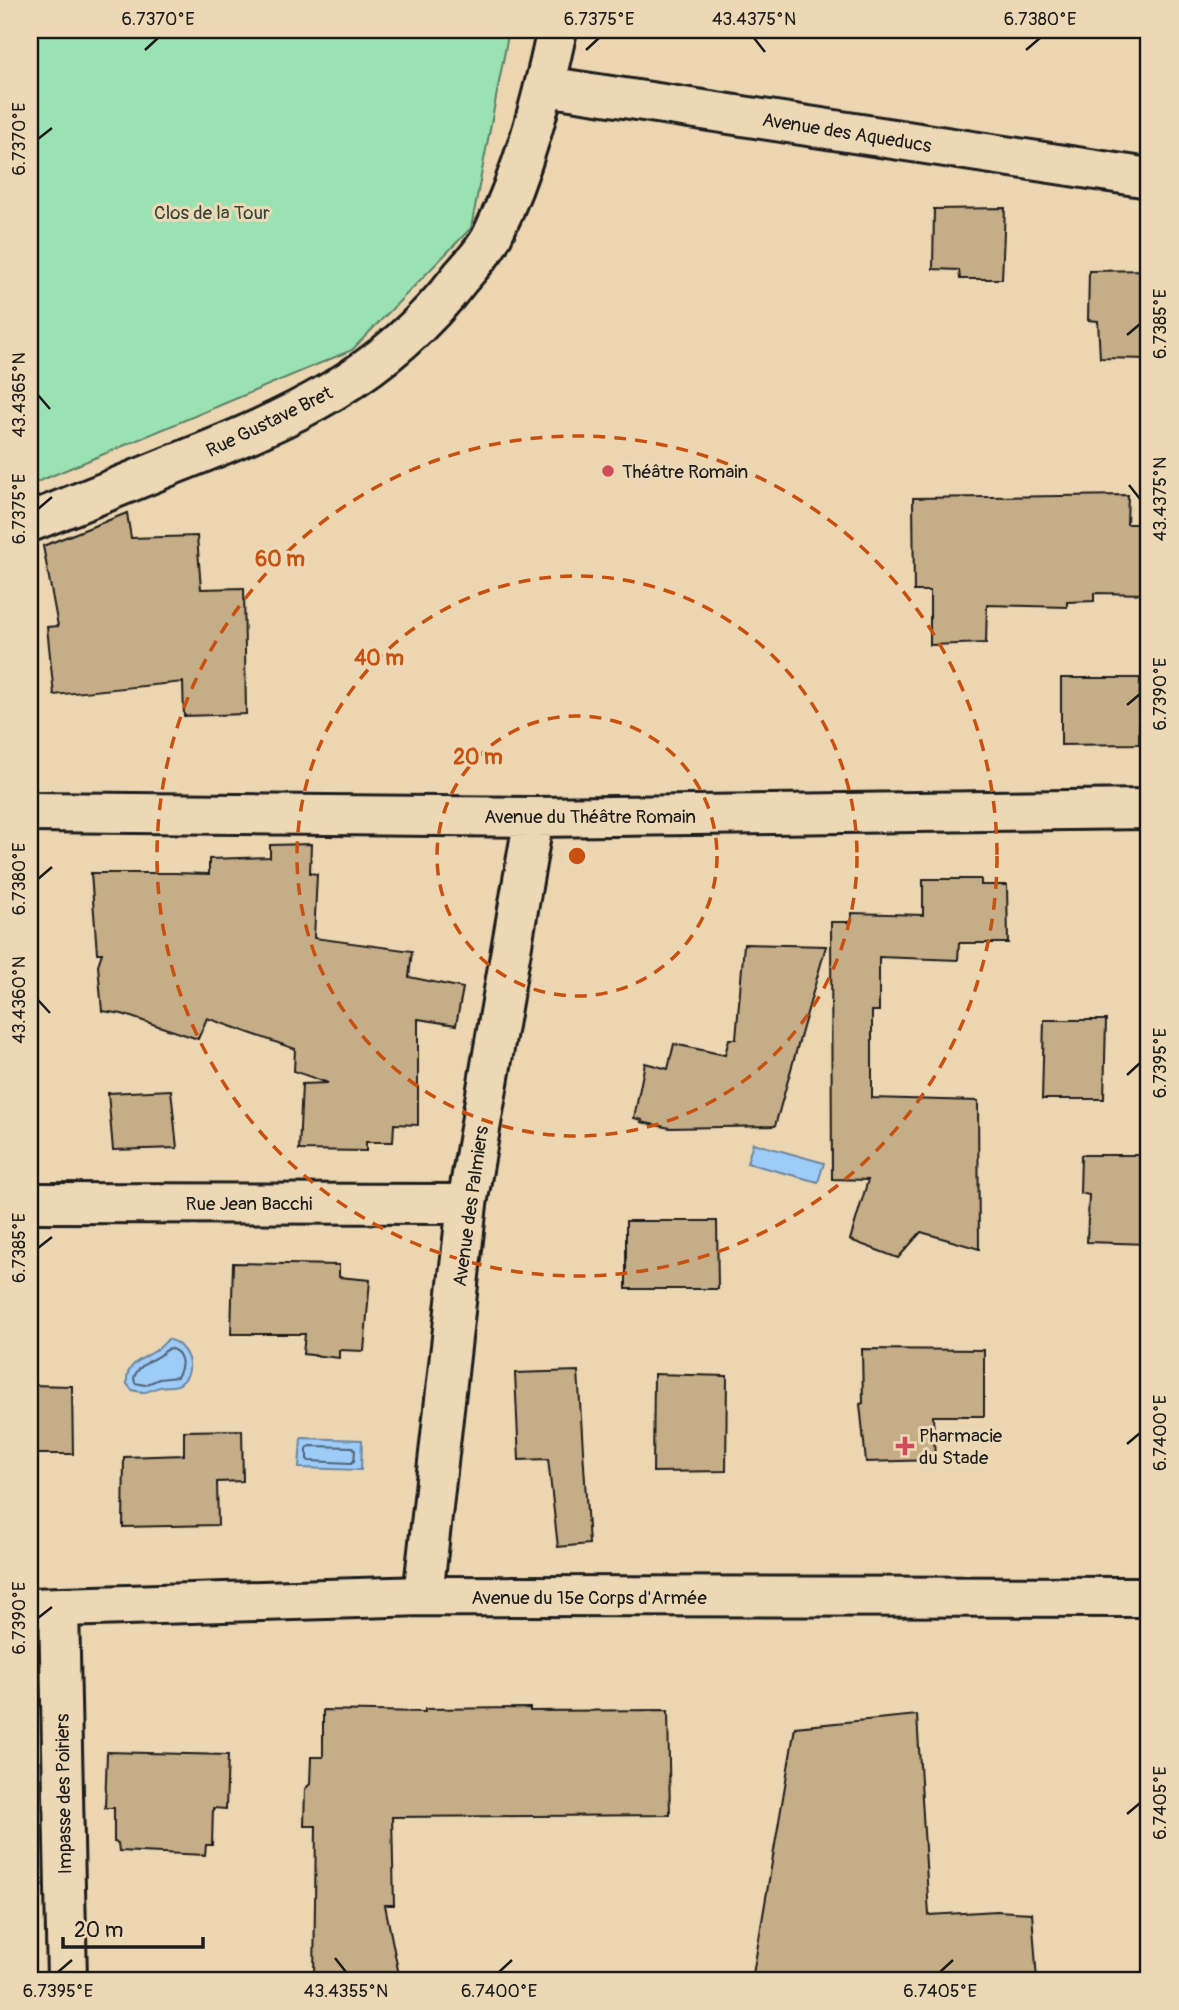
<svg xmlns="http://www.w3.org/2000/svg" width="1179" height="2010" font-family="Pangolin,sans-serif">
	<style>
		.green { fill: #9ae2b1; stroke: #5b7f66; stroke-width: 2 }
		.water { fill: #9eccf9; stroke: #6a86a1; stroke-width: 2 }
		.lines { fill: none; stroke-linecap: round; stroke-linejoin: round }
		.shore { stroke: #506274; stroke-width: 2 }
		.building { fill: #c5ad87; stroke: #1c1c1c; stroke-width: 2 }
		.minor-casing { stroke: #1c1c1c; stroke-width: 44 }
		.secondary-casing { stroke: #1c1c1c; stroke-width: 44 }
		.minor { stroke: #edd8b6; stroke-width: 38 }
		.secondary { stroke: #edd8b6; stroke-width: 38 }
		.ticks { fill: none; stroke: #1c1c1c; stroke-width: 2.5 }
		.ring { fill: none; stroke: #c9500e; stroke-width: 3.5; stroke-dasharray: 12 9 }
		.poi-dot { fill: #d1495b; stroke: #edd8b6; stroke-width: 2.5 }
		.labels { text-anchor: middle; stroke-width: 6; stroke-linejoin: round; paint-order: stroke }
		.street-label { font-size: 19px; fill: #1c1c1c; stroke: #edd8b6 }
		.park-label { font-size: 19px; fill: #35443a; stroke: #edd8b6 }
		.poi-label { font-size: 19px; fill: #1c1c1c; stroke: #edd8b6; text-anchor: start }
		.centre { fill: #c9500e; stroke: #edd8b6; stroke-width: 3.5 }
		.ring-label { font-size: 21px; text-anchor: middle; font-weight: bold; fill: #c9500e; stroke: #edd8b6; stroke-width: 6; stroke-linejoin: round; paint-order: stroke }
		.neatline { fill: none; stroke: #1c1c1c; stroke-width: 2.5 }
		.ticks-label { font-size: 18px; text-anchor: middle; fill: #1c1c1c }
	</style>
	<rect width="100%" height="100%" fill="#ecd6b1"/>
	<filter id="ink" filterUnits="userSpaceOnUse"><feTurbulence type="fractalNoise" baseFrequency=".0143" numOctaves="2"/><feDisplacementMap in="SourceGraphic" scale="14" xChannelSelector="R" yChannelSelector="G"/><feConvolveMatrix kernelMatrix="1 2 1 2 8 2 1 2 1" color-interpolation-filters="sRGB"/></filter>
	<g filter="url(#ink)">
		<path class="green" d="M30 30H509L471 228 352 350 30 485Z"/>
		<path class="water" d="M753 1143 824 1163 818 1182 747 1163Z
			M168 1339C186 1344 198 1369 181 1383 176 1388 166 1385 160 1387 154 1388 149 1392 144 1392 140 1392 136 1391 132 1390L127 1384C125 1364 141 1360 155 1351 160 1348 164 1343 168 1339Z
			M301 1438 362 1440 361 1470 299 1468Z"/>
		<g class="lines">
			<path class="shore" d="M169 1348C184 1352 184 1366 177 1377L159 1379 145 1385 135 1383 134 1378C138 1363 158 1359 169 1348Z
				M310 1446 353 1447 355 1450 354 1461 351 1463 309 1461 307 1459V1448Z"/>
		</g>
		<path class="building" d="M1005 208 1002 279H960L959 270 933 269 934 209Z
			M1149 270V359L1100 358 1098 321 1088 320 1089 271Z
			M1128 495 1127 524H1149V594L1094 593V601L1067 602V607L987 605 986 643 930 645V591H914L913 498Z
			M127 513 131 538 197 536 201 589 244 588 246 714 184 716 183 682 54 695 47 627 58 626 43 546Z
			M1061 678H1140L1139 744 1061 745Z
			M311 844 310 873 317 874 314 938 412 951 409 977 463 988 456 1025 418 1019V1125L394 1124 393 1142H366V1151L299 1150 302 1084 328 1083 294 1071 295 1049 207 1018 198 1039 122 1014 102 1011 98 965 102 953H97L91 873H174L209 874V859L270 857V845Z
			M923 879H981V885H1007L1008 943H959L958 960 879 957V1011H872V1098L978 1101 979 1249 921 1232 898 1258 850 1240 868 1180 832 1179 831 922H851L852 913 923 915Z
			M744 944 826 946 775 1126 670 1128 641 1122 642 1120 634 1118 645 1063 668 1069 674 1044 725 1055 729 1039H736Z
			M1044 1020H1106L1104 1099H1042Z
			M171 1090 177 1148 113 1150 108 1093Z
			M1081 1155H1149V1244L1087 1242 1089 1195 1080 1193Z
			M626 1221H717L718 1289H626Z
			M233 1263 339 1265V1277L370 1280 364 1351 339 1350V1358L303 1354 305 1334H231Z
			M862 1349 984 1350V1416H933L935 1460 866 1462 860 1404 863 1403Z
			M578 1371 589 1544 558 1547 548 1459 519 1460 515 1373Z
			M654 1374 727 1376 726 1471 653 1472Z
			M30 1385 72 1386 73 1454H30Z
			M242 1430 243 1481 217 1482 218 1525 123 1527 124 1457 184 1455V1431Z
			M530 1708V1711L668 1710 670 1815 392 1817 394 1905H385L400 1980H314L316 1826H304L305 1789 310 1784 311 1757H323V1710L425 1712V1709Z
			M917 1715 929 1915 997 1911 1032 1913 1037 1980H752L795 1727Z
			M107 1752 228 1755 226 1809 213 1808 212 1845H206L205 1855 119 1851 118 1843 114 1842V1808H105Z"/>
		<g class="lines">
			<g class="minor-casing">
				<path id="minor" d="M545 86 1149 178
					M30 522C79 503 128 483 177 463 289 419 385 377 460 278 471 265 485 251 492 236 524 171 542 100 557 30
					M30 812 534 817 1149 809
					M30 1203 467 1204
					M423 1596 467 1204 534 817
					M59 1608 67 1980"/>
			</g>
			<g class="secondary-casing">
				<path id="secondary" d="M30 1608 423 1596 1149 1597"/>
			</g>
			<use href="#minor" class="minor"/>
			<use href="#secondary" class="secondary"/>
		</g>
	</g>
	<path class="ticks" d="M754 38 765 52M145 50 158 38M586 50 599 38M1026 50 1040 38M38 139 52 128M1127 335 1140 324M38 395 50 409M1129 485 1140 499M38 509 52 497M1127 705 1140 694M38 879 52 867M38 1000 50 1013M1127 1075 1140 1063M38 1248 52 1237M1127 1444 1140 1433M38 1618 52 1607M1127 1814 1140 1803M335 1958 346 1972M58 1972 72 1960M499 1972 512 1960M940 1972 953 1960"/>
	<g class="ring">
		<circle cx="577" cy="856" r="140"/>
		<circle cx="577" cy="856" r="280"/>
		<circle cx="577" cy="856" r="420"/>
	</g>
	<g class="poi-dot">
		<circle cx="608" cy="471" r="7"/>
		<path d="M901.5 1435.5h7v7h7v7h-7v7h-7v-7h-7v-7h7z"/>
	</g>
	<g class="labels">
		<g class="street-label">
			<text transform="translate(847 132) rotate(9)" y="7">Avenue des Aqueducs</text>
			<text transform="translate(269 421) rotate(-26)" y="7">Rue Gustave Bret</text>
			<text x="590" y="823">Avenue du Théâtre Romain</text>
			<text x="249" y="1210">Rue Jean Bacchi</text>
			<text transform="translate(470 1206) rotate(-82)" y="7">Avenue des Palmiers</text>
			<text x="589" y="1604">Avenue du 15e Corps d'Armée</text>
			<text transform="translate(63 1794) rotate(-91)" y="7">Impasse des Poiriers</text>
		</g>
		<g class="park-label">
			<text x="212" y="219">Clos de la Tour</text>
		</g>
		<g class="poi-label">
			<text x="622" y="478">Théâtre Romain</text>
			<text x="919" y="1442">Pharmacie<tspan x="919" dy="22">du Stade</tspan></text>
		</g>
	</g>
	<circle cx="577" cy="856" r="10" class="centre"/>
	<g class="ring-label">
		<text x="280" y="566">60 m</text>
		<text x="379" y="665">40 m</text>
		<text x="478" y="764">20 m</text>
	</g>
	<rect width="1179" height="2010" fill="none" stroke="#edd8b6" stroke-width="77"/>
	<path d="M63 1937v10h140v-10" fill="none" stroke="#1c1c1c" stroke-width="3.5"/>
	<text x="74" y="1937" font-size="21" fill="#1c1c1c" stroke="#edd8b6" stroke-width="5" paint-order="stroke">20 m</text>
	<rect x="38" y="38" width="1102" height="1934" class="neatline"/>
	<g class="ticks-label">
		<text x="158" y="25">6.7370°E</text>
		<text x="599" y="25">6.7375°E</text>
		<text x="754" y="25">43.4375°N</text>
		<text x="1040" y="25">6.7380°E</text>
		<text transform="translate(19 139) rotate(-90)" y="6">6.7370°E</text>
		<text transform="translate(1160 324) rotate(-90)" y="6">6.7385°E</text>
		<text transform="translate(19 395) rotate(-90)" y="6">43.4365°N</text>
		<text transform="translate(1160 499) rotate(-90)" y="6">43.4375°N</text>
		<text transform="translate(19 509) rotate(-90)" y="6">6.7375°E</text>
		<text transform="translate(1160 694) rotate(-90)" y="6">6.7390°E</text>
		<text transform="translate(19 879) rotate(-90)" y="6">6.7380°E</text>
		<text transform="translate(19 1000) rotate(-90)" y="6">43.4360°N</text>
		<text transform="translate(1160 1063) rotate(-90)" y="6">6.7395°E</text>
		<text transform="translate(19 1248) rotate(-90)" y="6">6.7385°E</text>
		<text transform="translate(1160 1433) rotate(-90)" y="6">6.7400°E</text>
		<text transform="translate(19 1618) rotate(-90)" y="6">6.7390°E</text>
		<text transform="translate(1160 1803) rotate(-90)" y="6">6.7405°E</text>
		<text x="58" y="1997">6.7395°E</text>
		<text x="346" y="1997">43.4355°N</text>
		<text x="499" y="1997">6.7400°E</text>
		<text x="940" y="1997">6.7405°E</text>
	</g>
</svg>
